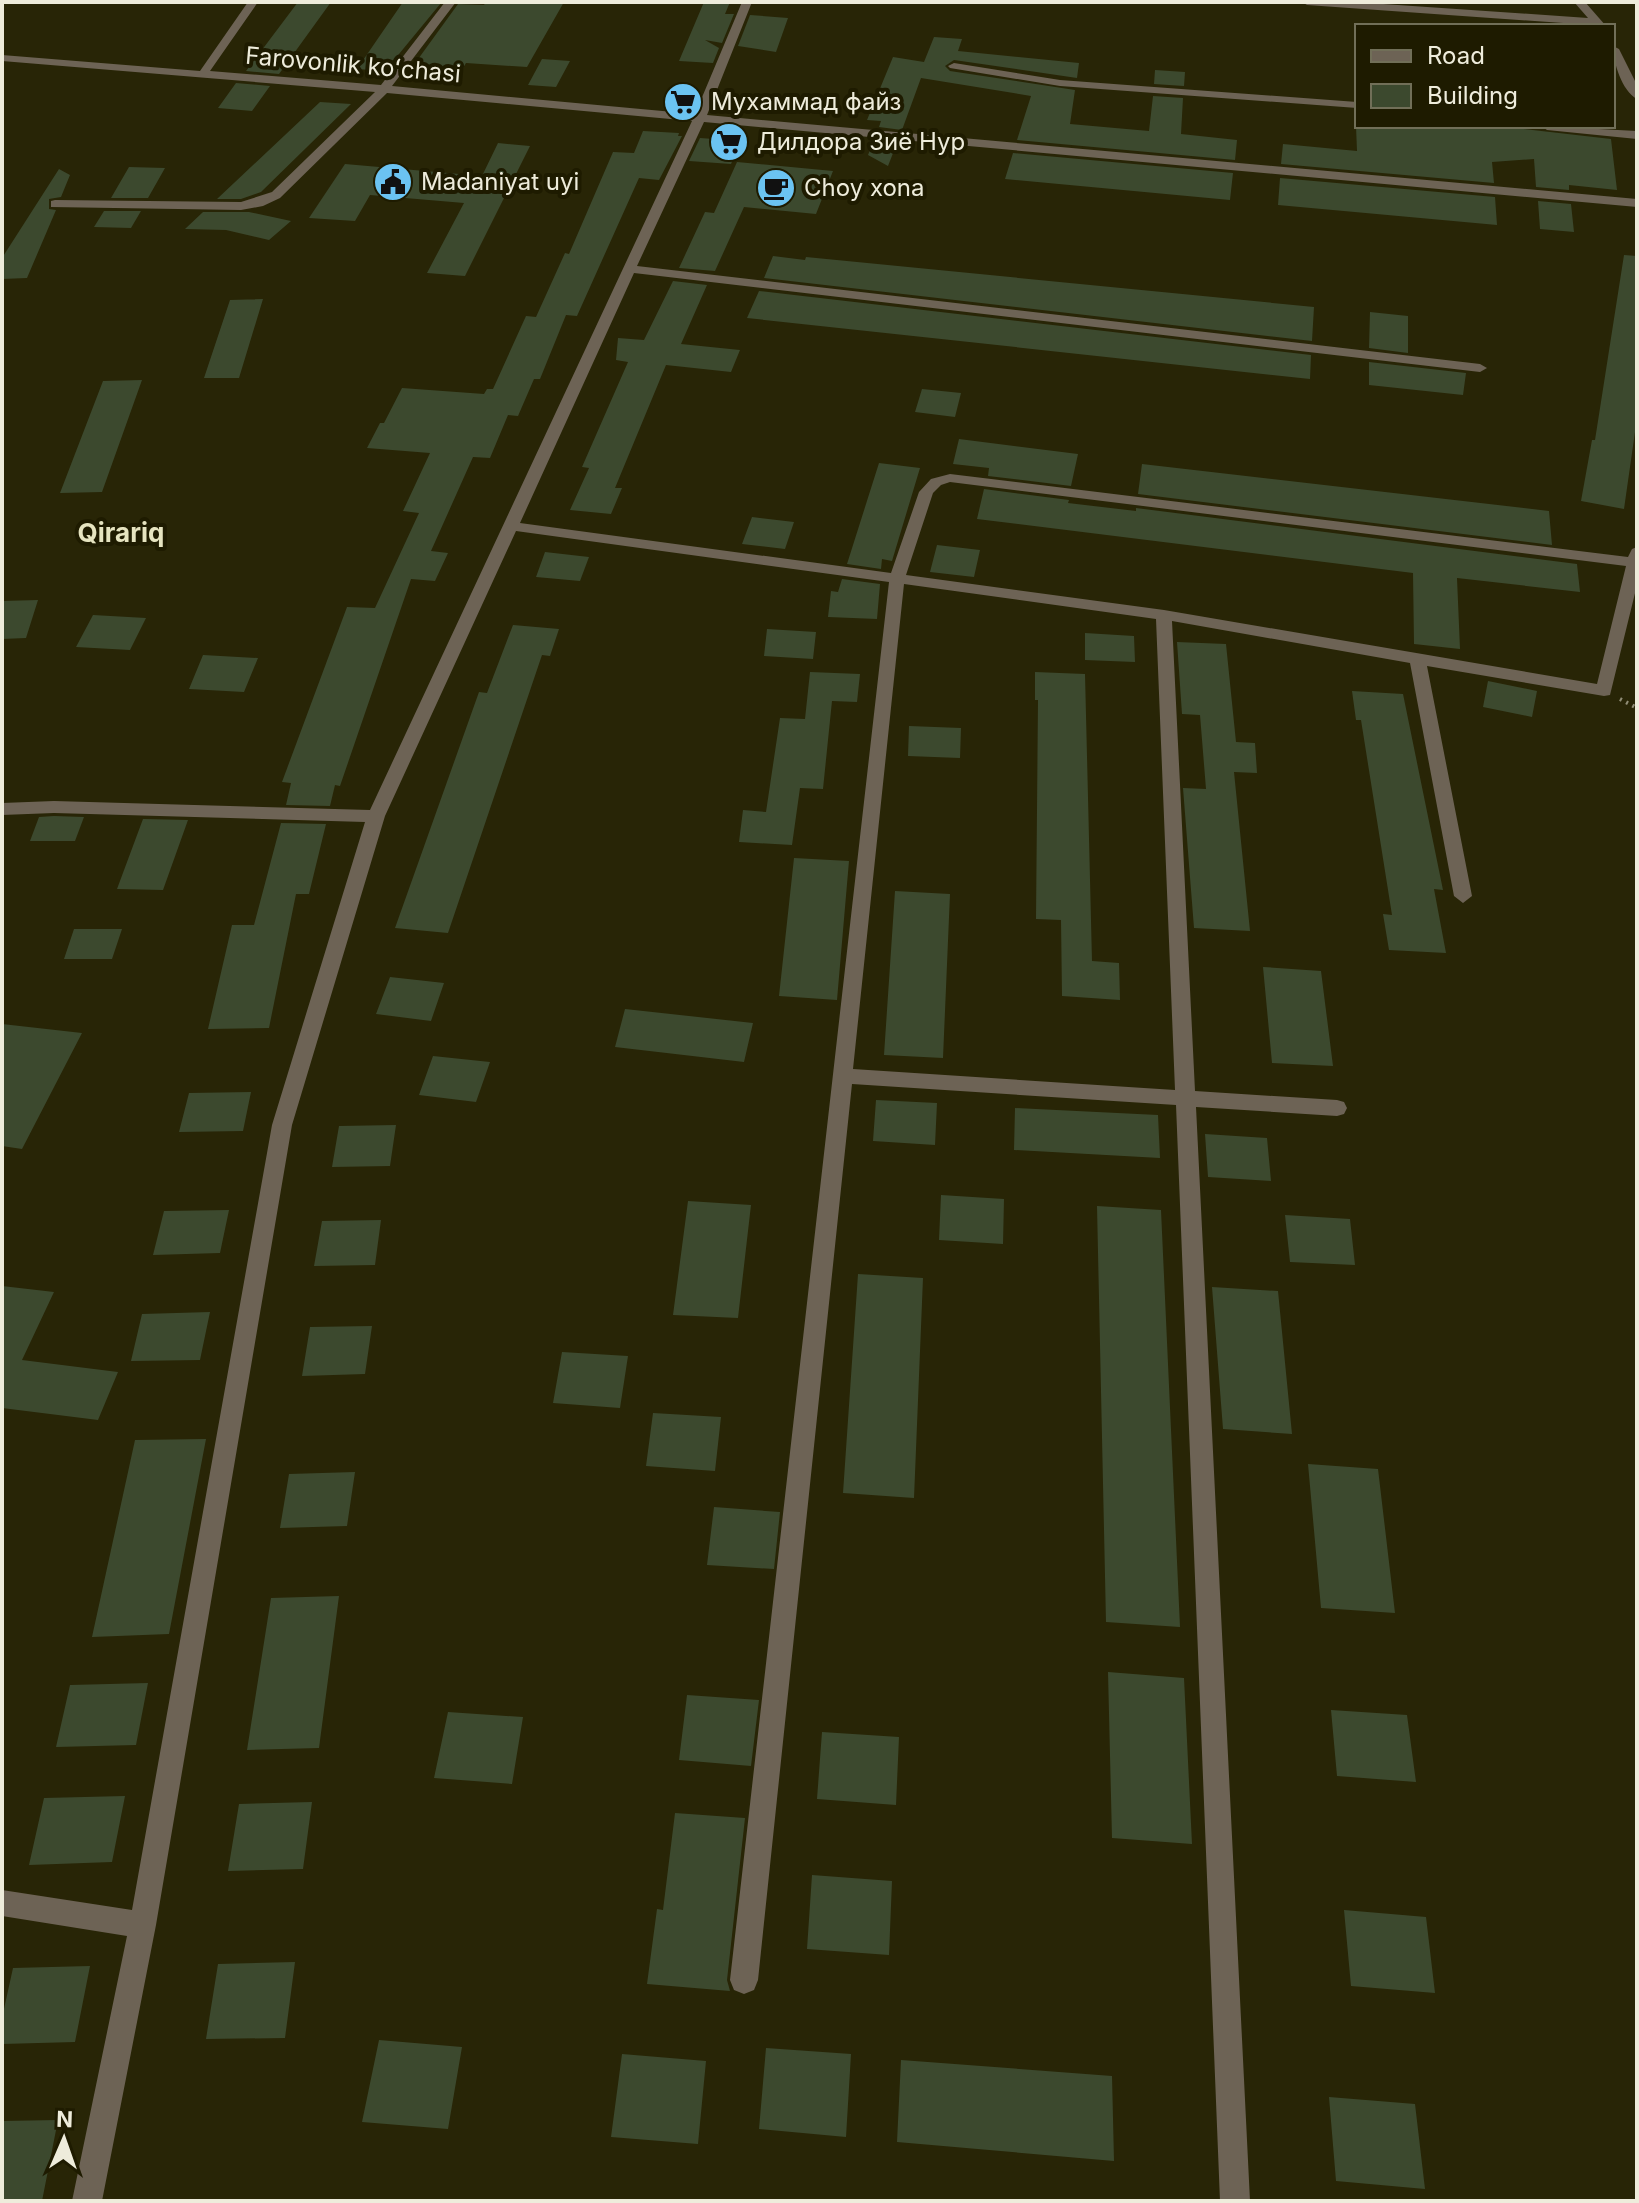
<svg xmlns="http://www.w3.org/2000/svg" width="1639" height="2203" font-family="Inter,sans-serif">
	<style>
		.building { fill: #3c492e }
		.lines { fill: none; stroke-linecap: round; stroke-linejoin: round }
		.path { stroke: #918e77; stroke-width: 4; stroke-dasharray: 2 5; stroke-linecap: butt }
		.minor { fill: #6d6355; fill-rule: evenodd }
		.labels { text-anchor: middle; stroke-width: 8; stroke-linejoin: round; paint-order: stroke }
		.far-street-label { font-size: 24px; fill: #eeecdb; stroke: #1e1b00 }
		.far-poi-label { font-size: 24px; fill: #eeecdb; stroke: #1e1b00; text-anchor: start }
		.far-quarter-label { font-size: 26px; font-weight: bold; fill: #e6e4c0; stroke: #1e1b00 }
	</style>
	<rect width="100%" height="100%" fill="#282506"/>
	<path class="building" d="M298 2H331L279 74 246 71Z
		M403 2 441 3 385 71 357 69Z
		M486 2H564L527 67 466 63 458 76 408 73 458 4 484 5Z
		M704 2H730L725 14H734L722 43 705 40 719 48 713 63 679 61Z
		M750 15 788 18 776 52 738 46Z
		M934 37 962 39 958 51 1079 63 1077 78 954 60 945 66 950 71 1075 90 1070 124 1149 131 1153 96 1183 98 1181 134 1237 140 1235 160 1017 140 1031 96 921 78 902 130 879 127 881 121 867 120 893 57 924 62Z
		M542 59 570 61 556 87 528 85Z
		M1155 70 1185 72 1184 86 1154 84Z
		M236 83 270 86 252 111 218 108Z
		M320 102 351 104 261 192 241 199H217Z
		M1356 126H1498L1611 139 1617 190 1569 185V190L1536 187 1534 159 1492 162 1494 183 1281 164 1283 144 1357 151Z
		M643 131 679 133 678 136H682L659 180 639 178 577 316 566 315 540 379H534L518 416 508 415 490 458 473 457 431 551 448 553 435 581 411 579 340 786 335 785 330 806 286 805 291 783 282 782 347 607 375 608 419 513 403 511 430 453 367 448 380 423H384L402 388 484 394 487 389H493L526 316 536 317 565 253 569 254 613 152 634 153Z
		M700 138 741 141 731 164 689 161Z
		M874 140 897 143 888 166 868 155Z
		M498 143 530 146 465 276 427 273 464 203 370 195 355 221 309 218 345 164 482 176Z
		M1013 153 1233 173 1230 200 1005 179Z
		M737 162 833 171 816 214 744 207 715 271 679 268 705 212 714 213Z
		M129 167 165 168 148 198H111Z
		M59 169 70 175 61 197 49 199V209L56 210 27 278 2 279V258Z
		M1280 178 1495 197 1497 225 1278 205Z
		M1538 201 1571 204 1574 232 1540 229Z
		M104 211H141L131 228 94 227Z
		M203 212H249L291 221 269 240 226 230 185 229Z
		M1624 255 1637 256V418L1624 509 1581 501 1592 440H1595Z
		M773 256 805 260 806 257 1314 307 1312 341 764 278Z
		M673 281 707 285 681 344 740 350 731 372 666 365 615 488H622L611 514 570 510 589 468 582 467 628 362 616 360 618 338 644 340Z
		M759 291 1311 355 1310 379 747 318Z
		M263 299 239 378H204L230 300Z
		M1370 312 1408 316V353L1369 348Z
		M1369 362 1466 373 1463 395 1369 385Z
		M142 380 102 492 60 493 103 381Z
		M922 389 961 393 955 417 915 412Z
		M959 439 1078 454 1071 486 988 476 989 468 953 464Z
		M879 463 920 468 892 561 882 559 881 569 847 564Z
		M1142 464 1549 511 1552 545 1138 494Z
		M984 489 1069 500 1068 503 1136 511V508L1577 564 1580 592 1457 578 1460 649 1414 644 1413 573 977 519Z
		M752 517 794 522 785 549 742 544Z
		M937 545 980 550 974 577 930 572Z
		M545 552 589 557 580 581 536 577Z
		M842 579 880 584 877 619 828 617 831 591 838 592Z
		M38 600 26 638 2 639V601Z
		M93 615 146 618 130 650 76 647Z
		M513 625 559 629 550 656 542 655 448 933 395 928 479 692 487 693Z
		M767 629 816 632 813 659 764 656Z
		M1085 633 1134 636 1135 662 1085 660Z
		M1177 642 1226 644 1236 742 1255 743 1257 773 1234 772 1250 931 1194 928 1183 788 1206 789 1200 715 1182 714Z
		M203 655 258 658 244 692 189 689Z
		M810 672 860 674 857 702 832 701 823 789 800 788 792 845 739 842 743 810 766 812 780 718 805 719Z
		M1035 672 1085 674 1092 961 1119 963 1120 1000 1062 996 1061 920 1036 919 1038 700H1035Z
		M1488 681 1537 691 1532 717 1483 707Z
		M1352 691 1403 694 1443 890 1434 889 1446 953 1389 950 1383 914 1392 915 1361 720H1356Z
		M909 726 961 728 960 758 908 756Z
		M39 817 54 816 84 817 75 841H30Z
		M143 819 188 820 163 890 117 889Z
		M281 823 326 824 309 894H296L269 1028 208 1029 232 925H254Z
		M794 858 849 861 837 1000 779 996Z
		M895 891 950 894 943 1058 884 1055Z
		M74 929H122L112 959H64Z
		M1263 967 1321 971 1333 1066 1272 1063Z
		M390 977 444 983 431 1021 376 1014Z
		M625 1009 753 1023 744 1062 615 1047Z
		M2 1024 82 1033 22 1149 2 1146Z
		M433 1056 490 1062 476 1102 419 1095Z
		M251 1092 243 1131 179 1132 189 1093Z
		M876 1100 937 1103 935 1145 873 1141Z
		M1015 1108 1158 1115 1160 1158 1014 1150Z
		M396 1125 390 1166 332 1167 339 1126Z
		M1205 1134 1267 1138 1271 1181 1208 1177Z
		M941 1195 1004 1199 1003 1244 939 1240Z
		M688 1201 751 1205 738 1318 673 1315Z
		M1097 1206 1161 1210 1180 1627 1106 1622Z
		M229 1210 220 1253 153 1255 164 1211Z
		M1285 1215 1350 1219 1355 1265 1290 1262Z
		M381 1220 375 1265 314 1266 322 1221Z
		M858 1274 923 1278 914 1498 843 1493Z
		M2 1286 54 1292 22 1360 118 1372 98 1420 2 1408Z
		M1212 1287 1278 1291 1292 1434 1223 1429Z
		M210 1312 200 1360 131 1361 142 1314Z
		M372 1326 365 1374 302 1376 310 1327Z
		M562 1352 628 1356 620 1408 553 1403Z
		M653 1413 721 1417 715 1471 646 1466Z
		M206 1439 169 1634 92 1637 135 1440Z
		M1308 1464 1378 1469 1395 1613 1321 1608Z
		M355 1472 347 1526 280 1528 289 1474Z
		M714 1507 780 1512 774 1569 707 1565Z
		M339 1596 319 1748 247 1750 271 1598Z
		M1108 1672 1184 1678 1192 1844 1112 1838Z
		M148 1683 136 1745 56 1747 70 1685Z
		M687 1695 759 1700 751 1766 679 1760Z
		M1331 1710 1407 1715 1416 1782 1337 1776Z
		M448 1712 523 1717 512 1784 434 1778Z
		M822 1732 899 1737 896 1805 817 1799Z
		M125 1796 112 1862 29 1865 44 1798Z
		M312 1802 303 1869 228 1871 239 1804Z
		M675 1813 745 1818 727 1980 730 1991 647 1984 657 1909 663 1910Z
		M812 1875 892 1881 889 1955 807 1949Z
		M1344 1910 1426 1917 1435 1993 1351 1986Z
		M295 1962 285 2038 206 2039 218 1964Z
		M90 1966 75 2042 2 2044V2018L13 1968Z
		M379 2040 462 2047 448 2129 362 2122Z
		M766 2048 851 2054 846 2137 759 2129Z
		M622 2054 706 2061 698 2144 611 2137Z
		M901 2060 1112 2076 1114 2161 897 2142Z
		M1329 2097 1415 2104 1425 2189 1336 2181Z
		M58 2120 42 2201H2V2121Z"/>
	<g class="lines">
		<path class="path" d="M1620 699 1637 708"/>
		<path class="minor" d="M248 2H258L210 71 381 85 445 2H456L392 86 695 114 742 2H752L707 115 1637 199V207L704 122 637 266 1480 364 1487 368 1480 372 634 273 520 523 891 573 919 492 931 479 950 474 1628 557 1632 549 1637 547V585L1610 695 1604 696 1427 666 1472 896 1463 903 1454 896 1410 663 1172 621 1195 1091 1337 1100 1344 1102 1347 1108 1344 1114 1337 1116 1196 1107 1250 2201H1220L1176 1105 852 1084 758 1980 754 1990 744 1994 734 1990 730 1980 889 582 516 531 385 816 292 1125 156 1925 102 2201H72L127 1936 2 1916V1890L132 1910 272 1125 365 822 54 813 2 815V803L54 801 370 810 692 121 387 93 280 198 263 206 241 210 51 207V201L55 200 241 202 272 192 375 92 2 61V55L200 71ZM950 482 1626 566 1597 684 1164 610 906 575 933 493 941 485ZM904 584 1156 619 1175 1090 853 1069Z
			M1302 2H1354L1588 18 1574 2H1585L1606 26 1307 5Z
			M1613 46 1619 49 1637 85V99C1622 91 1613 62 1613 46Z
			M954 63 1060 80 1357 102V108L1060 86 950 68 948 66Z
			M1541 126 1637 131V139L1547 130Z"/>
	</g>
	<defs>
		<g id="supermarket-disc" transform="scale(2)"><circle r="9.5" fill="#6bc3f2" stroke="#1e1b00"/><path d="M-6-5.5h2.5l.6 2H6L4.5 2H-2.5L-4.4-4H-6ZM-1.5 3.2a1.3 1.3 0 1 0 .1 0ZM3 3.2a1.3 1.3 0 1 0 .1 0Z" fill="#111"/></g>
		<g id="civic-disc" transform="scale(2)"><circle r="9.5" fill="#6bc3f2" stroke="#1e1b00"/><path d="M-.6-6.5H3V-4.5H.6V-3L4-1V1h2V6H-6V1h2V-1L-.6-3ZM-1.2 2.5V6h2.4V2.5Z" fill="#111"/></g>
		<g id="cafe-disc" transform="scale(2)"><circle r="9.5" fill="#6bc3f2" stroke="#1e1b00"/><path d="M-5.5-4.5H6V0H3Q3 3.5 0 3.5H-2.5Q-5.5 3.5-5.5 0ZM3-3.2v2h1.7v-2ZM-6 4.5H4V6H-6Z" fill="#111"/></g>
	</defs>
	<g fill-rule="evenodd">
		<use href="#supermarket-disc" x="683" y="102"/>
		<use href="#supermarket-disc" x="729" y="142"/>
		<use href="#civic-disc" x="393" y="182"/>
		<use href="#cafe-disc" x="776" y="188"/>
	</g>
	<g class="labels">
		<g class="far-street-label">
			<text transform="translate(353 65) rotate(5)" y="8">Farovonlik koʻchasi</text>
		</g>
		<g class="far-poi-label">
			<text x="711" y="110">Мухаммад файз</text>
			<text x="757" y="150">Дилдора Зиё Нур</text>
			<text x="421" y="190">Madaniyat uyi</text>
			<text x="804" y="196">Choy xona</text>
		</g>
		<g class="far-quarter-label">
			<text x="121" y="542">Qirariq</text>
		</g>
	</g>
	<rect width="1639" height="2203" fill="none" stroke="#eeecdb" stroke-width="8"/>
	<rect x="1355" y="24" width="260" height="104" fill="#1e1b00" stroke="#716f58" stroke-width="2"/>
	<rect x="1371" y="50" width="40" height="12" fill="#6d6355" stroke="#716f58" stroke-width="2"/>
	<text x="1427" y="64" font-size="24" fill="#eeecdb">Road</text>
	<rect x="1371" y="84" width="40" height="24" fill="#3c492e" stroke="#716f58" stroke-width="2"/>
	<text x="1427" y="104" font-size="24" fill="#eeecdb">Building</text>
	<g transform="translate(64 2139) rotate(2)" stroke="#1e1b00" stroke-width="6" paint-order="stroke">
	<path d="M0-6L14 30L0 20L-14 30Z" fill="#eeecdb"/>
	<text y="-12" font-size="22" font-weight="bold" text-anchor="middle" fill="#eeecdb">N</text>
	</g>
</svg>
